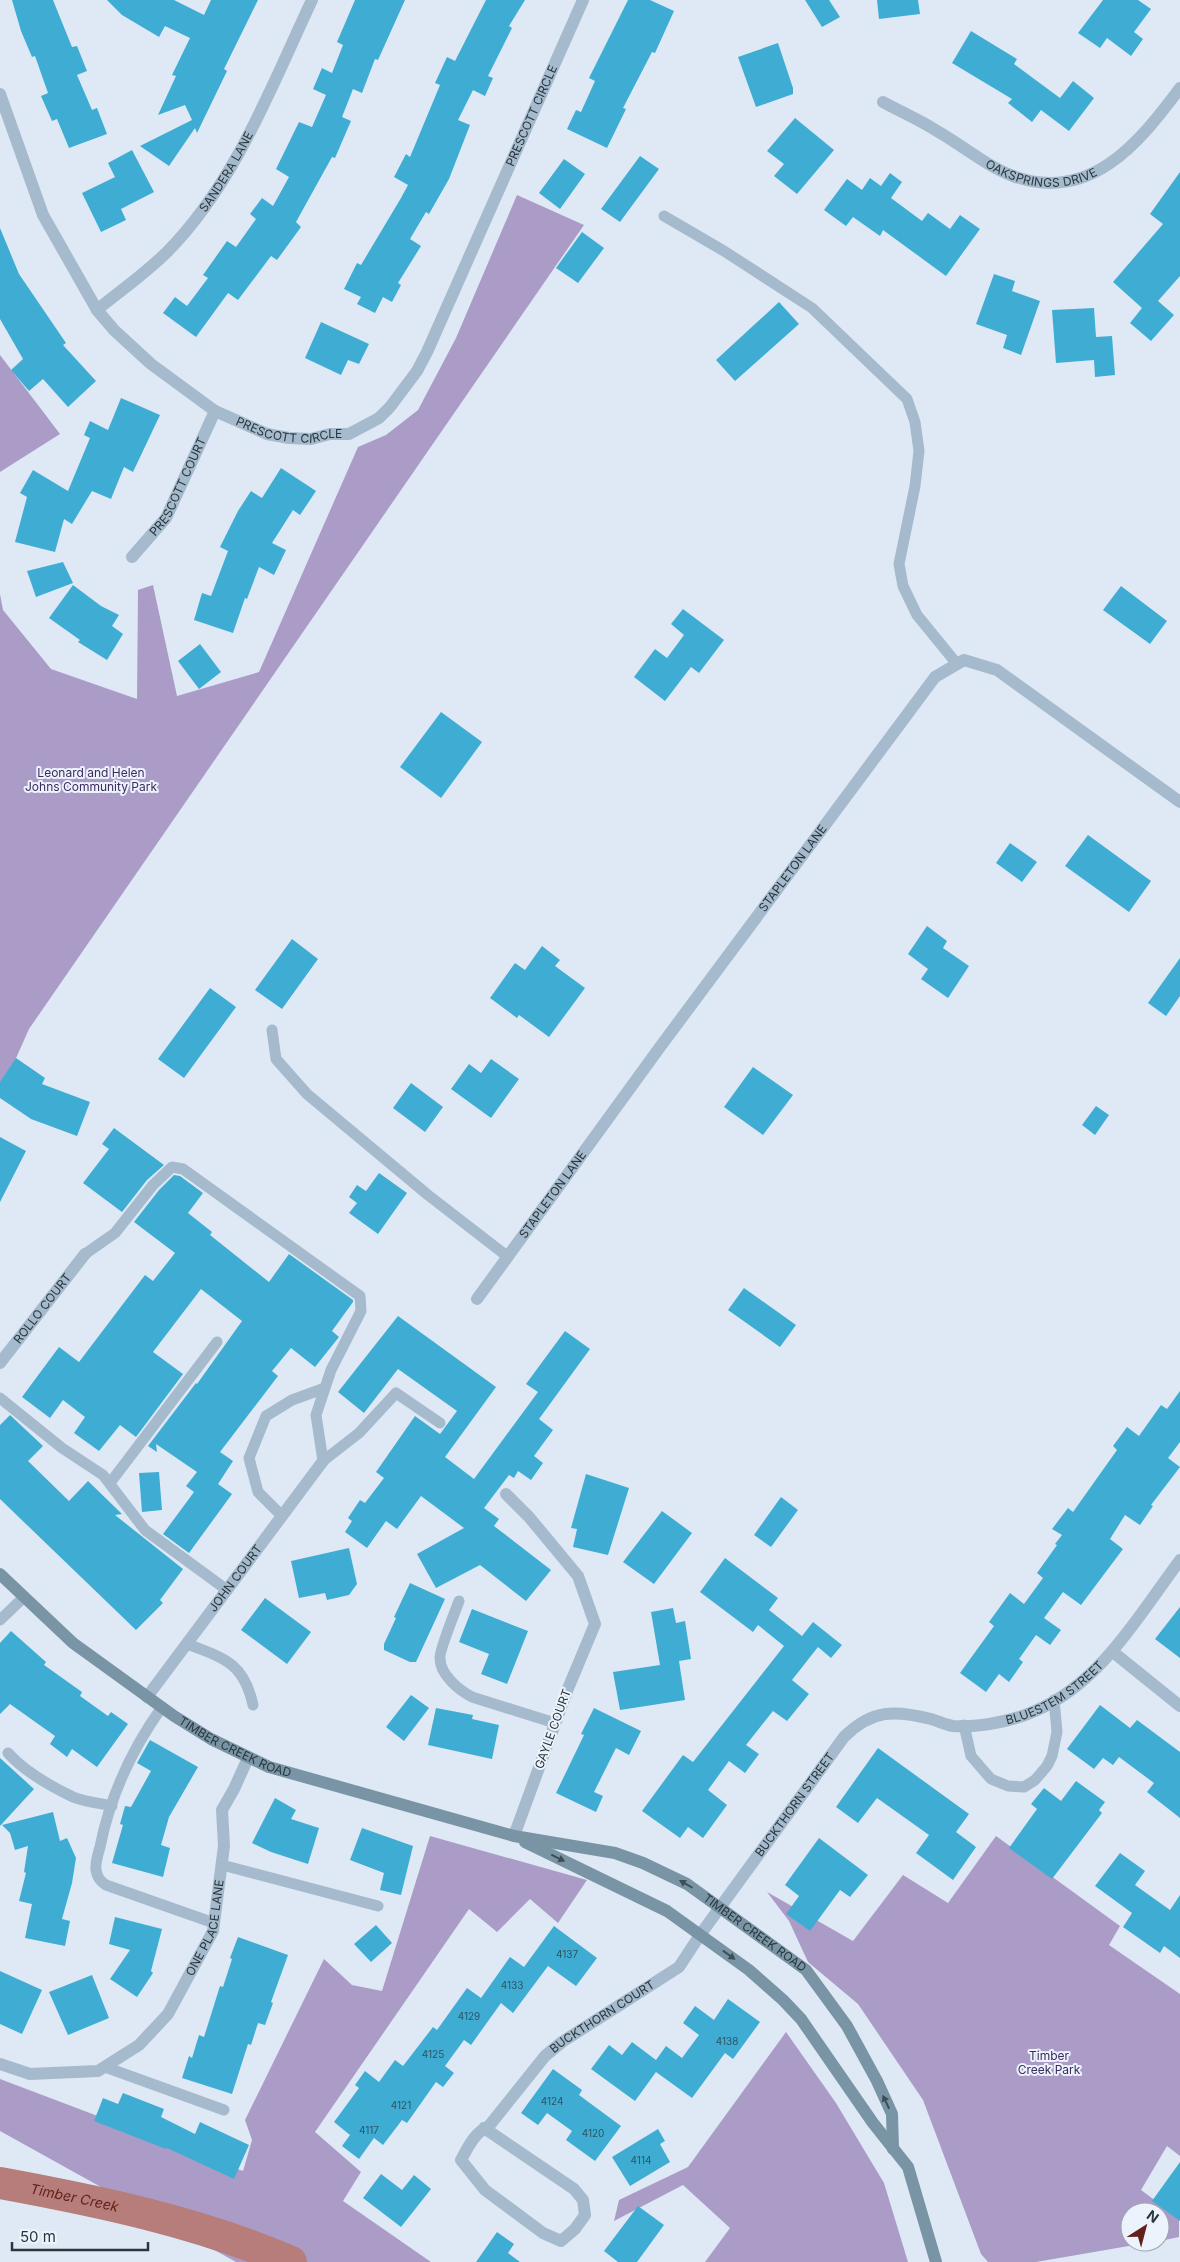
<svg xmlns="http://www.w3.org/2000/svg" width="1180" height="2262" font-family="Inter,sans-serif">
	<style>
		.green { fill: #ab9cc7 }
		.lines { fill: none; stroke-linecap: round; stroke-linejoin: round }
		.river { stroke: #b67d7a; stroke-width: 32 }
		.building { fill: #3fadd3 }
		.lane { stroke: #a5bacd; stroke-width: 11 }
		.street { stroke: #a5bacd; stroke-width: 12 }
		.secondary { stroke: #7994a4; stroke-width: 12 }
		.oneway { fill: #3d4e56 }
		.labels { text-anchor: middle; stroke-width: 4; stroke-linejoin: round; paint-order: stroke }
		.number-label { font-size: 10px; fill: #2e5462 }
		.street-label { font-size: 12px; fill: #29363c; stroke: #ecf3fc }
		.park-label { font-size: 12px; fill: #3d2a5d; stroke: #ecf3fc }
		.water-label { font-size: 14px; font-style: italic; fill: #631f19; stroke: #ecf3fc }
	</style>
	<rect width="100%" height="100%" fill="#dee9f5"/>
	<path class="green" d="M517 195 584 225 29 1029 0 1094V594L3 610 51 669 137 699 138 590 153 585 177 696 259 672 358 447 386 435 418 410 456 338Z
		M0 355 60 434 0 472Z
		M430 1836 587 1880 558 1923 530 1899 497 1932 469 1909 315 2132 361 2172 343 2201 431 2262H236L0 2131V2079L243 2171 252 2140 245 2120 324 1959 352 1985 382 1991Z
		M996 1836 1120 1926 1109 1945 1180 1994V2156L1167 2146 1141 2190 1179 2218V2237L1160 2241V2212H1130V2242H1152L1036 2262H988L981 2254 923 2100 858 2004 808 1962 789 1921 767 1892 853 1941 903 1875 948 1903Z
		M786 2032 836 2103 884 2183 908 2262H705L730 2228 683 2185 614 2221 619 2200 688 2167Z"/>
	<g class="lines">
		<path class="river" id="s1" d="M0 2183C98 2201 199 2222 291 2262"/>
	</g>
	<path class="building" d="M12 0H53L72 47 77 46 87 71 77 75 92 110 97 108 107 134 69 148 57 119 52 121 41 96 48 93 35 56 32 57 21 31Z
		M107 0H174L204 15 211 0H258L224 69 227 71 197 133 195 128 169 166 140 146 192 120 185 105 158 115 176 76 172 75 190 38 165 26 159 37 122 15Z
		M355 0H405L378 60 375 59 362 93 353 89 342 117 351 121 335 158 332 157 296 222 301 227 277 260 271 256 238 300 228 293 196 337 163 313 175 297 187 306 208 278 203 275 227 241 236 247 256 219 250 214 262 198 273 206 289 177 276 169 299 122 312 127 326 95 313 89 322 68 332 73 343 45 337 42Z
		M486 0H525L509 26 512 28 488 76 493 78 485 96 473 90 458 120 470 125 449 179 429 214 426 212 410 239 421 246 398 283 401 285 392 302 383 297 375 313 357 304 361 297 344 289 357 263 361 265 401 198 408 185 394 177 406 154 410 157 440 85 435 83 447 57 455 61Z
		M628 0H650L674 11 655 53 652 52 623 108 626 109 607 148 567 129 576 110 581 112 595 81 589 78Z
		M805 0H829L840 17 822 27Z
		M877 0H918L920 14 879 19Z
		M1103 0H1138L1151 9 1134 32 1143 39 1131 56 1107 38 1100 48 1078 33Z
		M971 31 1017 59 1014 64 1060 98 1073 81 1094 98 1069 131 1041 110 1032 122 1008 103 1012 99 952 63Z
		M778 43 793 88V94L756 107 738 57Z
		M795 118 834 150 797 194 774 176 784 164 767 151Z
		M132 150 154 192 121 209 126 220 101 232 82 193 115 177 108 163Z
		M640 156 659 169 620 222 601 209Z
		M564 159 585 174 560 209 539 193Z
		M1180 172V276L1158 301 1174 315 1151 341 1130 323 1142 308 1113 282 1163 224 1150 214Z
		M890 173 902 182 891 198 922 221 928 213 950 229 960 215 980 229 946 276 883 230 880 236 853 217 846 226 824 210 847 179 862 190 870 178 881 186Z
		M0 228 19 274 66 343 63 345 96 381 68 407 43 379 29 391 11 370 23 359 0 319Z
		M582 232 604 248 578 283 556 268Z
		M994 274 1015 281 1012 291 1040 301 1021 355 1003 348 1007 335 976 324Z
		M779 302 799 324 735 381 716 360Z
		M1094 308 1096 337 1112 336 1115 375 1095 377 1094 360 1056 363 1052 310Z
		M321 322 369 344 359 364 348 360 341 375 305 358Z
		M121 398 160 415 133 472 124 467 111 499 92 491 72 524 64 519 55 552 15 542 27 497 20 493 33 470 68 491 90 438 84 435 90 421 108 430Z
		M281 468 316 491 300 515 293 510 272 543 286 550 274 575 259 567 247 599 245 598 233 633 194 620 202 593 211 596 228 551 220 547 238 511 251 491 262 498Z
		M63 562 73 583 36 597 27 571Z
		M73 585 101 606 119 615 112 626 123 634 107 660 78 642 80 640 49 618Z
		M1121 586 1167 621 1150 644 1103 610Z
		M683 609 724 640 699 673 691 667 665 701 634 677 655 649 667 658 684 635 671 624Z
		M200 644 221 672 199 689 178 661Z
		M441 712 482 742 441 798 400 767Z
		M1088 835 1151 881 1129 912 1065 866Z
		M1010 843 1037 862 1022 882 996 863Z
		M927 926 947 941 943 948 969 966 948 998 921 979 928 969 908 954Z
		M292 939 318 959 282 1009 255 990Z
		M542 946 560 960 555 966 585 988 549 1037 519 1015 517 1018 490 998 515 963 525 970Z
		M1180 958V996L1166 1016 1148 1003Z
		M210 988 236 1007 184 1078 158 1059Z
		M16 1058 45 1078 42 1084 90 1102 77 1136 31 1119 0 1098V1082Z
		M491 1059 519 1079 491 1118 451 1089 469 1064 481 1073Z
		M753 1067 793 1095 763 1135 724 1107Z
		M411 1083 443 1107 425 1132 393 1108Z
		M1096 1106 1109 1115 1095 1135 1082 1125Z
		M114 1128 164 1165 147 1180 122 1212 83 1183 109 1149 102 1144Z
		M0 1137 26 1151 0 1202Z
		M379 1173 407 1193 378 1234 349 1213 357 1203 349 1197 357 1185 366 1191Z
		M174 1175 180 1176 203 1193 188 1213 212 1232 210 1235 269 1282 289 1254 353 1300V1302L332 1331 339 1337 315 1367 291 1348 272 1371 278 1376 220 1452 233 1461 218 1484 232 1494 189 1553 163 1534 194 1492 186 1486 197 1472 156 1444 157 1452 148 1446 196 1383 197 1384 242 1321 201 1289 153 1352 183 1374 136 1437 120 1425 99 1451 74 1433 85 1417 63 1400 50 1418 22 1397 59 1347 79 1362 145 1275 153 1281 175 1253 134 1222 159 1190Z
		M744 1288 796 1325 780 1347 728 1310Z
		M398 1316 496 1387 445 1457 474 1479 538 1392 526 1384 565 1331 590 1349 539 1419 553 1430 534 1456 543 1463 531 1480 518 1471 514 1478 509 1475 484 1508 499 1519 494 1526 551 1570 526 1601 480 1565 436 1588 417 1554 464 1528 421 1496 397 1529 386 1521 367 1548 345 1532 352 1521 348 1518 360 1500 365 1503 384 1478 376 1472 415 1416 440 1434 457 1411 398 1369 364 1413 338 1392Z
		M1180 1391V1442L1168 1458 1180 1467 1151 1505 1153 1506 1140 1525 1125 1515 1110 1539 1123 1549 1081 1605 1063 1592 1044 1618 1061 1630 1050 1645 1036 1635 1019 1659 1023 1662 1009 1682 999 1674 986 1692 960 1673 994 1626 989 1622 1010 1593 1024 1604 1043 1578 1037 1573 1057 1545 1055 1544 1062 1535 1052 1529 1068 1508 1073 1512 1117 1450 1113 1446 1127 1427 1139 1436 1161 1405 1167 1409Z
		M10 1415 43 1446 28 1461 69 1501 88 1481 122 1514 115 1515 183 1569 160 1600 163 1603 136 1630 0 1499V1425Z
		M159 1472 162 1510 142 1512 139 1473Z
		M586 1474 629 1488 608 1555 573 1547 577 1529 571 1528Z
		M781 1497 798 1510 771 1547 754 1535Z
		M662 1511 692 1533 654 1584 623 1562Z
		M349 1548 357 1584 349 1595 327 1600 325 1593 299 1598 291 1561Z
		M725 1558 778 1598 769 1610 802 1636 813 1622 842 1645 831 1658 818 1647 792 1680 809 1694 787 1721 773 1711 746 1745 759 1754 745 1773 729 1761 708 1790 727 1805 703 1838 688 1827 680 1838 642 1811 683 1755 693 1762 784 1646 758 1625 753 1632 700 1592Z
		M410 1583 445 1599 416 1662H410L384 1650V1644L396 1618 394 1617Z
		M265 1598 311 1632 287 1664 241 1630Z
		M1180 1607V1658L1155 1639Z
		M673 1608 676 1623 685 1621 691 1659 679 1661 685 1700 620 1710 613 1672 660 1665 651 1612Z
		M472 1609 528 1631 507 1684 481 1674 489 1654 459 1642Z
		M11 1631 46 1662 44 1665 82 1692 80 1696 108 1716 111 1712 128 1724 97 1767 72 1749 67 1757 50 1744 55 1736 10 1704 0 1714V1643Z
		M411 1695 429 1708 404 1741 386 1727Z
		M1100 1705 1130 1728 1137 1720 1180 1752V1818L1147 1792 1154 1783 1119 1757 1113 1765 1103 1758 1094 1769 1067 1749Z
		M436 1708 473 1715 472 1719 499 1725 492 1759 428 1745Z
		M594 1708 641 1731 629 1755 616 1748 594 1792 603 1796 596 1812 556 1793 584 1735 581 1734Z
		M150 1740 198 1767 169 1817 161 1845 170 1848 163 1877 112 1863 123 1825 120 1824 125 1806 131 1807 151 1771 137 1763Z
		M878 1748 969 1814 956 1832 976 1847 953 1880 916 1853 929 1835 877 1798 858 1823 836 1807Z
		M0 1758 34 1789 0 1826Z
		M1076 1781 1105 1802 1099 1810 1102 1813 1052 1879 1009 1848 1037 1809 1031 1804 1044 1788 1061 1801Z
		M275 1798 296 1810 291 1819 319 1828 308 1864 271 1852 252 1843Z
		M53 1812 60 1841 67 1838 76 1858 72 1883 62 1919 70 1921 65 1946 25 1938 32 1904 19 1901 26 1873 24 1872 28 1846 15 1850 10 1833 2 1825Z
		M362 1828 413 1846 401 1895 380 1890 384 1873 350 1860Z
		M819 1838 868 1875 850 1897 840 1890 810 1931 786 1914 799 1896 785 1885Z
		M1120 1853 1145 1871 1135 1885 1170 1910 1180 1895V1958L1164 1946 1160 1953 1123 1927 1132 1913 1095 1886Z
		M115 1917 162 1929 151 1971 153 1973 137 1997 110 1979 130 1950 109 1944Z
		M376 1925 392 1943 371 1962 354 1944Z
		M554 1926 597 1958 576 1986 548 1966 513 2013 501 2003 471 2045 464 2040 445 2066 454 2073 443 2087 436 2082 407 2123 402 2120 383 2145 374 2138 359 2159 342 2146 350 2135 334 2122 359 2088 355 2085 365 2071 379 2082 395 2060 403 2066 433 2027 437 2030 467 1988 481 1998 510 1957 524 1967Z
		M238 1937 288 1955 271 2002 273 2003 265 2025 258 2023 251 2045 248 2044 232 2094 182 2078 189 2056 192 2058 199 2035 204 2037 220 1986 223 1987 232 1959 230 1958Z
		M0 1971 42 1990 22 2034 0 2024Z
		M92 1975 109 2018 68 2035 49 1992Z
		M728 1999 760 2022 733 2059 725 2053 692 2098 656 2072 635 2101 591 2069 609 2045 622 2055 632 2042 656 2060 666 2046 682 2058 699 2035 683 2023 695 2006 714 2020Z
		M553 2069 582 2090 579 2095 621 2126 595 2161 566 2140 572 2131 547 2113 538 2125 521 2113Z
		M123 2093 164 2109 161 2117 195 2134 200 2122 249 2145 234 2179 167 2148 166 2149 94 2121 103 2098 118 2104Z
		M658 2129 665 2141 660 2144 670 2162 630 2186 612 2157Z
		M1180 2162V2221L1152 2201Z
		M381 2174 402 2190 414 2175 431 2189 401 2227 363 2198Z
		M638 2206 664 2225 637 2262H618L604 2251Z
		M497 2232 514 2244 508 2253 520 2262H476Z"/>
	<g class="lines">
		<path class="lane" d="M664 216 724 251 812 308 907 399 915 422 919 451 915 486 899 564 903 586 917 615 957 664
			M272 1030 276 1059 307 1094 428 1195 508 1257
			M85 1254 115 1233 153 1185 172 1167 183 1169 360 1296 361 1311 331 1370 316 1415 323 1461 359 1433 396 1393 440 1423
			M0 1398 62 1448 103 1475 145 1530 227 1590
			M110 1483 217 1342
			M282 1516 258 1492 249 1458 266 1416 292 1400 325 1388
			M459 1601C455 1612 439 1651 440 1658 440 1675 459 1690 472 1697L555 1723
			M0 1620 24 1597
			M187 1644C224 1658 244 1663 253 1705
			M162 1707C132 1749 110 1797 100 1847 98 1854 95 1863 96 1870 97 1877 101 1882 106 1885L214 1923
			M964 1725 971 1756 991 1779 1008 1786 1024 1787 1035 1780 1047 1766 1052 1756 1057 1732 1054 1700
			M8 1753C25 1772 50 1786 73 1797 85 1802 99 1803 112 1806
			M222 1865 378 1906
			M105 2067 224 2110"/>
		<g class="street">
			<path id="s2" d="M0 94 43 215 97 310 114 330 151 364 215 411 267 434 289 438 311 439 330 434H349L379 418 390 407 417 371 427 352 583 0"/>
			<path id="s3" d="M883 102C901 112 920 120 937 131 962 145 986 166 1013 176 1090 204 1139 143 1180 88"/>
			<path id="s4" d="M97 310C120 291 146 273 167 252 236 182 271 87 312 0"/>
			<path id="s5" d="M132 557 166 518 215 411"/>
			<path id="s6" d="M477 1299 660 1047 935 677 964 660 997 670 1180 802"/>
			<path id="s7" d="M0 1363 85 1254"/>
			<path d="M506 1494 529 1517 578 1576 595 1624 567 1691 514 1836"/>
			<path d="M1113 1652 1180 1706"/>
			<path id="s8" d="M147 1697 323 1461"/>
			<path id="s9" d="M0 2064 30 2074 98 2071 139 2045 168 2014 213 1931 224 1846 222 1810 234 1789 248 1758"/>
			<path id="s10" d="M484 2128 574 2189 583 2200 585 2215 575 2229 561 2241 543 2233 485 2190 461 2160C468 2147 475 2132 489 2126L545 2056 562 2042 679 1967 700 1935 844 1737C872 1709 895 1710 931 1719 938 1721 946 1725 953 1726 977 1728 1013 1721 1035 1711 1101 1683 1139 1615 1180 1560"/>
		</g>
		<g class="secondary">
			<path id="s11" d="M0 1574 73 1643 174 1716 211 1739 269 1767 514 1836 615 1853 643 1863 687 1884 806 1970 847 2026 877 2081 892 2114 893 2149"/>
			<path d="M525 1842 667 1911 749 1970 783 2000 801 2019 873 2123 908 2167 936 2262"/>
		</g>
	</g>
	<defs><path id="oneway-solid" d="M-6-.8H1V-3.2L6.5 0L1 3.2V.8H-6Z" transform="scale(1.25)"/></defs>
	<g class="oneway">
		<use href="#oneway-solid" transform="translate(558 1858) rotate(26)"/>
		<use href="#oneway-solid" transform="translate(686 1884) rotate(-150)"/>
		<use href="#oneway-solid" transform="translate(729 1955) rotate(36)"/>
		<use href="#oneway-solid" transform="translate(886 2102) rotate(-115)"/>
	</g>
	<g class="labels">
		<g class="number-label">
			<text x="567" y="1958">4137</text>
			<text x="512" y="1989">4133</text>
			<text x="469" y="2020">4129</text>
			<text x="727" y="2045">4138</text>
			<text x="433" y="2058">4125</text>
			<text x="552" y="2105">4124</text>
			<text x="401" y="2109">4121</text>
			<text x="369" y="2134">4117</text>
			<text x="593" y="2137">4120</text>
			<text x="641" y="2164">4114</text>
		</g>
		<g class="street-label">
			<text dy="4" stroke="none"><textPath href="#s2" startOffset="908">PRESCOTT CIRCLE</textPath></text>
			<text dy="4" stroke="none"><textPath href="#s3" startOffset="178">OAKSPRINGS DRIVE</textPath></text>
			<text dy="4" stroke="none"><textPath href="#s4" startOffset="191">SANDERA LANE</textPath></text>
			<text dy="4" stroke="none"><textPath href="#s2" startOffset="472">PRESCOTT CIRCLE</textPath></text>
			<text dy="4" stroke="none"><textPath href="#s5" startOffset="85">PRESCOTT COURT</textPath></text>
			<text dy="4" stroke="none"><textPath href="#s6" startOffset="534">STAPLETON LANE</textPath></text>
			<text dy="4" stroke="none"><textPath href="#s6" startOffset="129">STAPLETON LANE</textPath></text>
			<text dy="4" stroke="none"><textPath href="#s7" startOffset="69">ROLLO COURT</textPath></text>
			<text dy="4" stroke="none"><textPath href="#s8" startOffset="148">JOHN COURT</textPath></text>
			<text dy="4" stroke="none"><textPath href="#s10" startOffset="1110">BLUESTEM STREET</textPath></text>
			<text transform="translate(553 1729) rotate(-70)" y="4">GAYLE COURT</text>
			<text dy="4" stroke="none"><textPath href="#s11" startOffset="294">TIMBER CREEK ROAD</textPath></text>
			<text dy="4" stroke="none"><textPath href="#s10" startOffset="799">BUCKTHORN STREET</textPath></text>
			<text dy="4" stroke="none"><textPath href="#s9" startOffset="286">ONE PLACE LANE</textPath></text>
			<text dy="4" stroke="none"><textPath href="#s11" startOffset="852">TIMBER CREEK ROAD</textPath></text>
			<text dy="4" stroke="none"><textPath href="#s10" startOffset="508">BUCKTHORN COURT</textPath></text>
		</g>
		<g class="park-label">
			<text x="91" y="777">Leonard and Helen<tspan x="91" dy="14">Johns Community Park</tspan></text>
			<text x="1049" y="2060">Timber<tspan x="1049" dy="14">Creek Park</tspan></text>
		</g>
		<g class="water-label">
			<text dy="5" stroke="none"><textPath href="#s1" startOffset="76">Timber Creek</textPath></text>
		</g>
	</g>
	<g transform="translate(1145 2227) rotate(36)"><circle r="24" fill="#ecf3fc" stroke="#9ea7af"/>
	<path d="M0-4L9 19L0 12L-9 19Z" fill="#631f19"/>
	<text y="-8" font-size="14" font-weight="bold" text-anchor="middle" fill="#29363c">N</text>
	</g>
	<path d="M12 2242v8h136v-8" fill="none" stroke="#29363c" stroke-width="2.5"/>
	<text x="20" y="2242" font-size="15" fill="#29363c" stroke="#ecf3fc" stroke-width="4" paint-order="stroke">50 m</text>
</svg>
